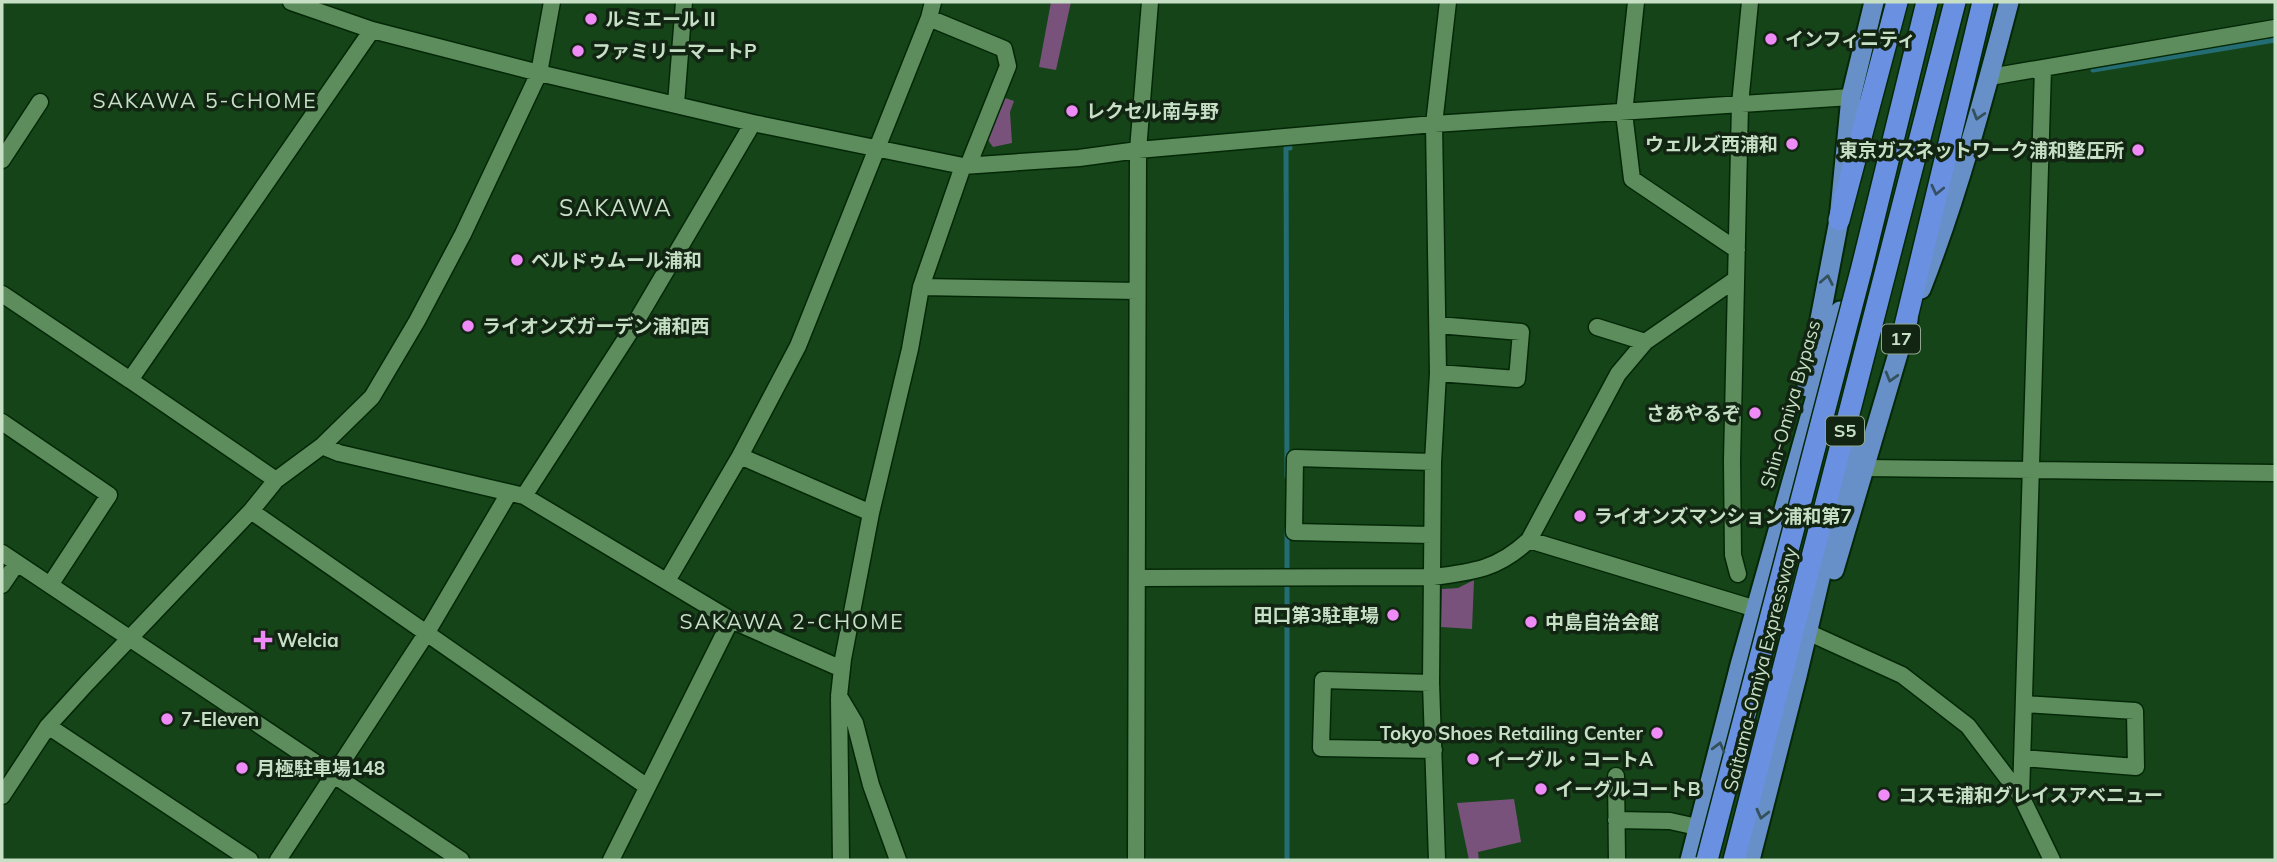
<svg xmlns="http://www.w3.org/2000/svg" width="2277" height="862" font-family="Mulish,'Noto Sans JP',sans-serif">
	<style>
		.green { fill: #78527a }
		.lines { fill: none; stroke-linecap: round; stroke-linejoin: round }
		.stream { stroke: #246d74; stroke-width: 5 }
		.minor-casing { stroke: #042807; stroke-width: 19 }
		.trunk-casing { stroke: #042807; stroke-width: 23 }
		.motorway-casing { stroke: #042807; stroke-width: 24 }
		.minor { stroke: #5d8d5d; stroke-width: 16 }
		.trunk { stroke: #6890c8; stroke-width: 19 }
		.motorway { stroke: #6a90e2; stroke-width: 21 }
		.motorway-bridge-casing { stroke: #042807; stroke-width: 24; stroke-linecap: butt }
		.motorway-bridge { stroke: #6a90e2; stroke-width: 21 }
		.oneway { stroke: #34505b }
		.oneway2 { stroke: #355065 }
		.poi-dot { fill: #ef8bf7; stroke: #122512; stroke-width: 2.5 }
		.labels { text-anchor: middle; stroke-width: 7; stroke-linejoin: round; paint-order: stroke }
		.shield { fill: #122512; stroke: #90a78f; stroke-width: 2 }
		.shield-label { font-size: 18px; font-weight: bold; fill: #c6dfc5 }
		.poi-label { font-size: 19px; font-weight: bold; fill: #c6dfc5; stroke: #122512; text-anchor: start }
		.street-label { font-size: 19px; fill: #c6dfc5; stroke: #122512 }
		.neighbourhood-label { font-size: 21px; letter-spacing: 2px; fill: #c6dfc5; stroke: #122512 }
		.quarter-label { font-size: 23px; letter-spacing: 2px; fill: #c6dfc5; stroke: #122512 }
	</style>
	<rect width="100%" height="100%" fill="#154418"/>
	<path class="green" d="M1051 2H1071L1056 70 1039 67Z
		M1005 98 1014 101 1010 112 1012 143 993 147 988 140Z
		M1474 580 1472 629 1441 627 1442 589 1458 588Z
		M1514 799 1521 842 1478 852 1479 860H1469L1457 803Z"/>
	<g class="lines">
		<path class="stream" d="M2093 70 2275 40
			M1287 477 1286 148H1290
			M1287 860V529"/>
		<g class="minor-casing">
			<path id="minor" d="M291 2 372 30 539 73 753 123 963 166 1079 158 1138 150 1434 124 1851 97
				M1636 2 1624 113 1632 179 1737 250
				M929 18 1004 49 1008 66 968 166
				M1990 77 2275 28
				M676 104 684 2
				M2 160 40 102
				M921 287 1137 291
				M2 294 130 380 372 30
				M1438 325 1521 332 1517 379 1438 373
				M1597 327 1645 342
				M130 380 276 480
				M2 422 109 495 50 585
				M322 446 339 453 524 496 731 620 611 860
				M740 456 871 513
				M1865 468 2275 473
				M524 496 630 332 753 123
				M251 511 646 786
				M1432 535 1294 532 1295 458 1433 462
				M1529 540 1756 609
				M2 553 461 860
				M1738 574 1733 555 1732 461 1740 104 1750 2
				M1137 578 1433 577C1474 572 1498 569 1529 540L1618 374 1645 342 1736 279
				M667 581 740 456 798 346 929 18 933 2
				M2 585 17 563
				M731 620 842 669
				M1814 635 1902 675 1968 726 2021 796 2052 860
				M1431 683 1323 680 1321 748 1434 750
				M839 698 841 860
				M48 726 250 860
				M2022 758 2136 767 2135 711 2024 704
				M1616 776 1617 860
				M2 796 48 726 87 683 251 511 276 480 322 446 372 397 417 321 463 234 539 73 552 2
				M2021 796 2043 68
				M1616 820 1670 821 1697 827
				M278 860 426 634 509 493
				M898 860 871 785 855 723 839 696 843 659 871 513 910 349 921 287 963 166
				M1136 860 1138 150 1150 2
				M1437 860 1431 683 1433 462 1438 373 1434 124 1448 2"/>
		</g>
		<g class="trunk-casing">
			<path id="trunk" d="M1921 289C1957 198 1984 97 2009 2
				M1807 387 1839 220 1851 97 1874 2
				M1834 570 1908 320
				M1690 860 1740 665 1840 311
				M1750 860 1797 676 1852 443"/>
		</g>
		<g class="motorway-casing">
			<path id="motorway" d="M1839 220 1897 2
				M1903 334 1983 2
				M1734 860 1955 2"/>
		</g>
		<use href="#minor" class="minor"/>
		<use href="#trunk" class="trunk"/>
		<use href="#motorway" class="motorway"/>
		<g class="motorway-bridge-casing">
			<path id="motorway-bridge" d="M1707 860 1862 267 1927 2"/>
		</g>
		<use href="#motorway-bridge" class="motorway-bridge"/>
	</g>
	<defs><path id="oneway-chevron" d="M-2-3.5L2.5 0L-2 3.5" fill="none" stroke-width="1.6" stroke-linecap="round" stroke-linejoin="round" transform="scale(1.75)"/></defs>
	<g class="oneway">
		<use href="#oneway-chevron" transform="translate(1978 115) rotate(107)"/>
		<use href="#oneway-chevron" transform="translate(1827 280) rotate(-79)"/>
		<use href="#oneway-chevron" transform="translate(1891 377) rotate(106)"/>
		<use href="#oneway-chevron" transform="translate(1719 747) rotate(-75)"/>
		<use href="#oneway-chevron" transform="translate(1762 814) rotate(104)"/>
	</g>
	<use class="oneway2" href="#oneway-chevron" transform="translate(1937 190) rotate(103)"/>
	<g class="poi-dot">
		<circle cx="591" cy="19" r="7"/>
		<circle cx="1771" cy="39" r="7"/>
		<circle cx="578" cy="51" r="7"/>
		<circle cx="1072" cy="111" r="7"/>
		<circle cx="1792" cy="144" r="7"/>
		<circle cx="2138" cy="150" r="7"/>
		<circle cx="517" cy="260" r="7"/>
		<circle cx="468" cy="326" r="7"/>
		<circle cx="1755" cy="413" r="7"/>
		<circle cx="1580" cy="516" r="7"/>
		<circle cx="1393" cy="615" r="7"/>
		<circle cx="1531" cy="622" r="7"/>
		<path d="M259.5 629.5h7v7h7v7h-7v7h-7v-7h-7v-7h7z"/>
		<circle cx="167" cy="719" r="7"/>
		<circle cx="1657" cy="733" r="7"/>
		<circle cx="1473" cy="759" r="7"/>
		<circle cx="242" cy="768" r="7"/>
		<circle cx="1541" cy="789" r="7"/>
		<circle cx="1884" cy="795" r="7"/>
	</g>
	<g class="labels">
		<g class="shield">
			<rect x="1882" y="324.5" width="38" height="29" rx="5"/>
			<rect x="1826" y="416.5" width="38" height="29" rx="5"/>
		</g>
		<g class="shield-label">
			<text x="1901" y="345">17</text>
			<text x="1845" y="437">S5</text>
		</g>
		<g class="poi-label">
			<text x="605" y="26">ルミエールⅡ</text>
			<text x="1785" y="46">インフィニティ</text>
			<text x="592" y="58">ファミリーマートP</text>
			<text x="1086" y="118">レクセル南与野</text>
			<text x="1778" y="151" text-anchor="end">ウェルズ西浦和</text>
			<text x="2124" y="157" text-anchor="end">東京ガスネットワーク浦和整圧所</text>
			<text x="531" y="267">ベルドゥムール浦和</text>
			<text x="482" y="333">ライオンズガーデン浦和西</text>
			<text x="1741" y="420" text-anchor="end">さあやるぞ</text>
			<text x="1594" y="523">ライオンズマンション浦和第7</text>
			<text x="1379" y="622" text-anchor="end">田口第3駐車場</text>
			<text x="1545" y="629">中島自治会館</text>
			<text x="277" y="647">Welcia</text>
			<text x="181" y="726">7-Eleven</text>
			<text x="1643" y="740" text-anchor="end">Tokyo Shoes Retailing Center</text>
			<text x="1487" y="766">イーグル・コートA</text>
			<text x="256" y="775">月極駐車場148</text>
			<text x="1555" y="796">イーグルコートB</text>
			<text x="1898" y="802">コスモ浦和グレイスアベニュー</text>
		</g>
		<g class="street-label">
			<text transform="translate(1790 404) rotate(-74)" y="7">Shin-Omiya Bypass</text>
			<text transform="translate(1760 669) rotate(-76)" y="7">Saitama-Omiya Expressway</text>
		</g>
		<g class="neighbourhood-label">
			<text x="205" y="108">SAKAWA 5-CHOME</text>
			<text x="792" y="629">SAKAWA 2-CHOME</text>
		</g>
		<g class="quarter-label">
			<text x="616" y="216">SAKAWA</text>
		</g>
	</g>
	<rect width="2277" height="862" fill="none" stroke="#c6dfc5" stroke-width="7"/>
</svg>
